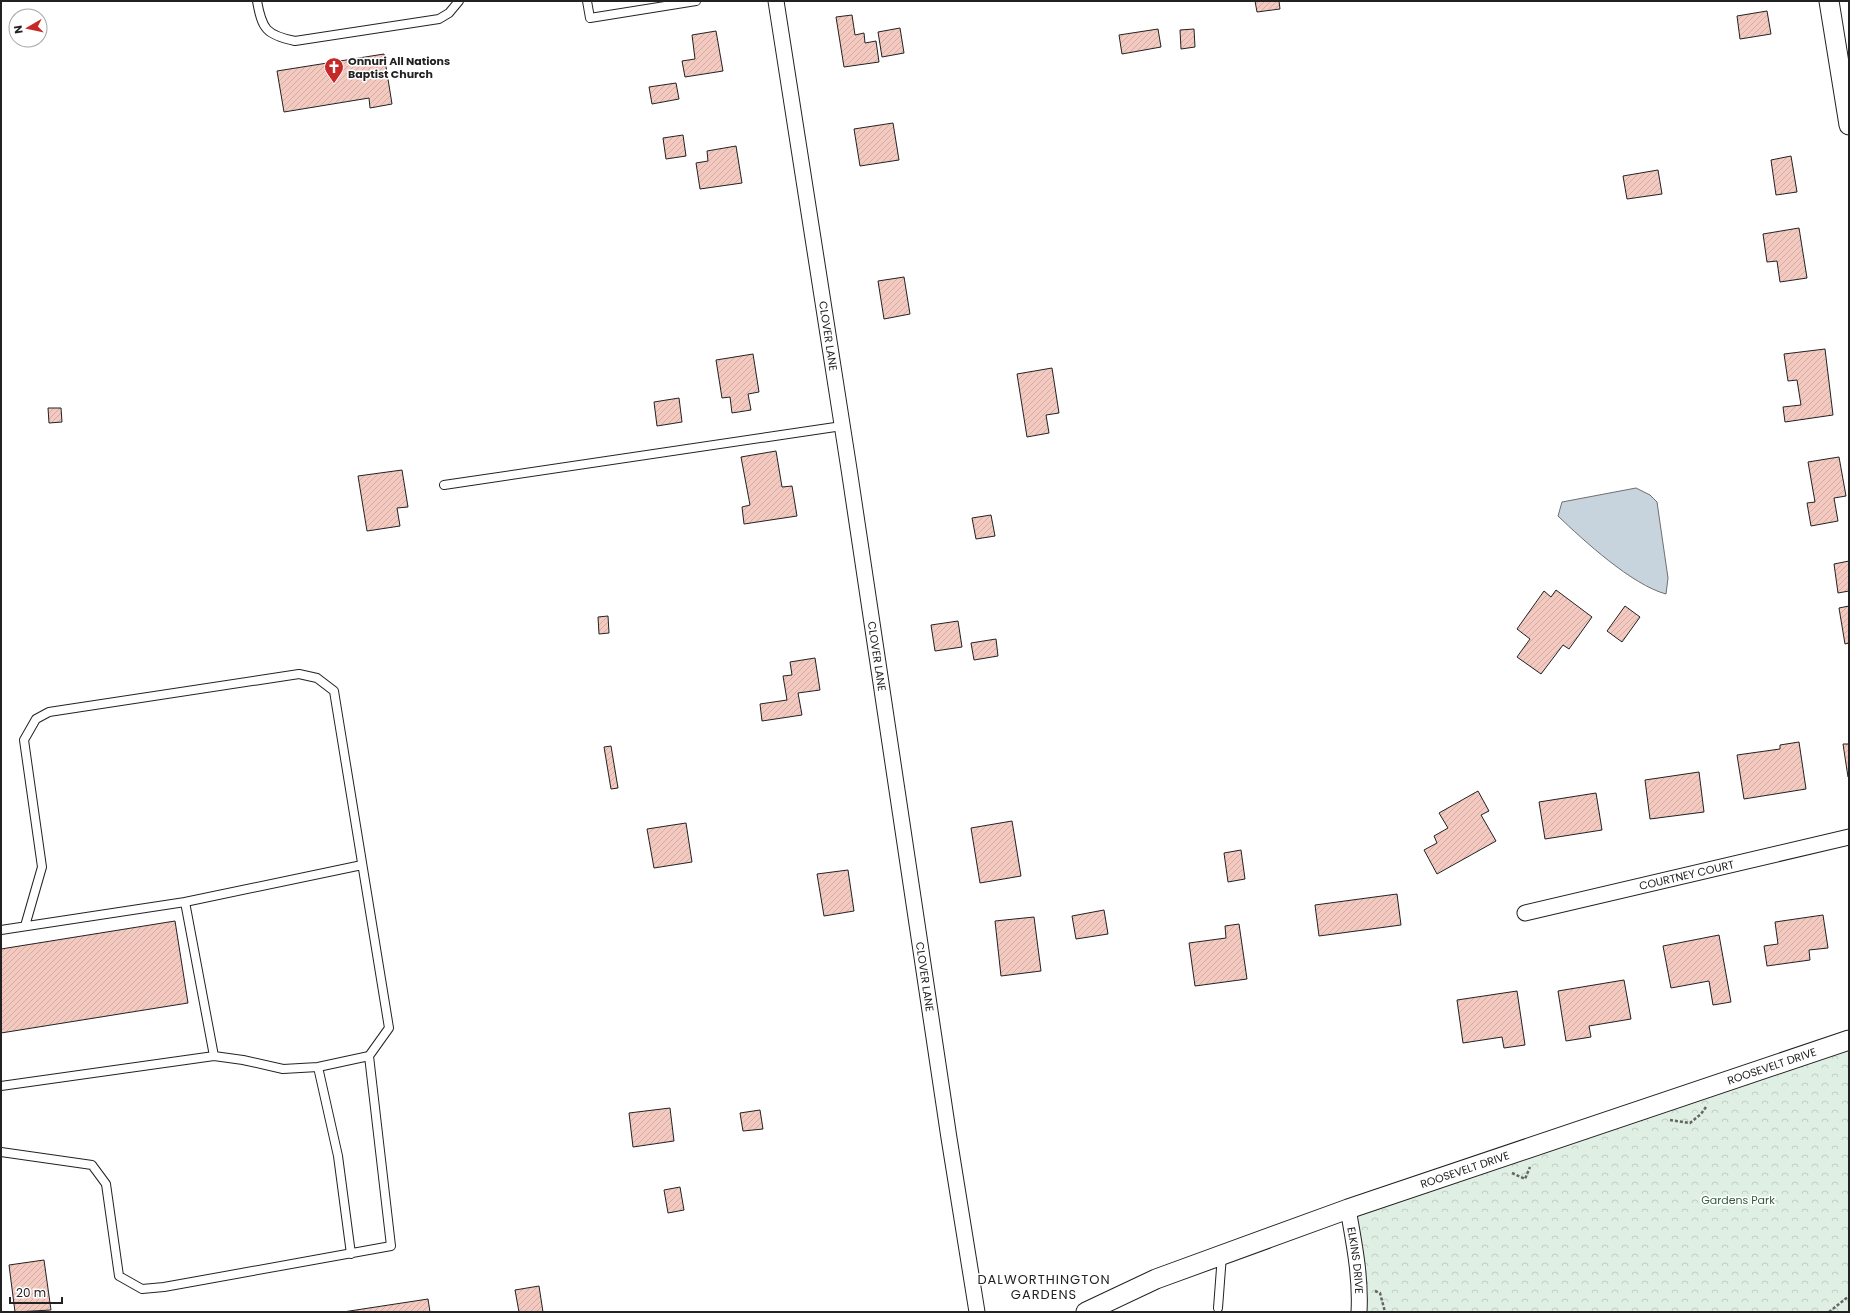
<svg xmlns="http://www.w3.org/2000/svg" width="1850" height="1313" font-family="Poppins,sans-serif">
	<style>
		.forest { fill: url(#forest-crowns); stroke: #6f6f6f }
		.water { fill: #c7d3dd; stroke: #6f6f6f }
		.building { fill: url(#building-hatch); stroke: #222 }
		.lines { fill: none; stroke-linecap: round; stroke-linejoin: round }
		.service-casing { stroke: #222; stroke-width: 10 }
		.minor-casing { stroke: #222; stroke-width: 17 }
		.tertiary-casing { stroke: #222; stroke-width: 21 }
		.path { stroke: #646464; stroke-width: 2.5; stroke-dasharray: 3 2; stroke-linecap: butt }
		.service { stroke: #fff; stroke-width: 8 }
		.minor { stroke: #fff; stroke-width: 15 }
		.tertiary { stroke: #fff; stroke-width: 19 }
		.labels { text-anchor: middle; stroke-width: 3; stroke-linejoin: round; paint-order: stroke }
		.poi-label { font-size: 11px; font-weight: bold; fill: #222; stroke: #fff; text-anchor: start }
		.street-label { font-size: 11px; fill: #222; stroke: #fff }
		.park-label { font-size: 11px; fill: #2f5e38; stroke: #fff }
		.quarter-label { font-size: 13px; letter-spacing: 1px; fill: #222; stroke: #fff }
	</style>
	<defs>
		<pattern id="forest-crowns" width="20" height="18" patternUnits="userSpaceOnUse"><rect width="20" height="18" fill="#e0efe3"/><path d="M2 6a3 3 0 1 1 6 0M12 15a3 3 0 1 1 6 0" fill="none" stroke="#c0cdc2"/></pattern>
		<pattern id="building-hatch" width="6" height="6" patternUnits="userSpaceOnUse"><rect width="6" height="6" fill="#f3c9c0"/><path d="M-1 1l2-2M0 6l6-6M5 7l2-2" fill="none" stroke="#d0aca5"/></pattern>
	</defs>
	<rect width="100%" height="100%" fill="#fff"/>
	<path class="forest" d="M1849 1045V1312H1365L1356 1213Z"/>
	<path class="water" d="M1636 488 1650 495 1657 502 1668 578 1666 594C1632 585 1583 540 1558 516L1562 502Z"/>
	<path class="building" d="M1255 1H1279L1280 9 1257 12Z
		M1767 11 1771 34 1740 39 1737 16Z
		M852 15 855 35 864 33 865 43 876 41 879 62 844 67 836 17Z
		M900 28 904 53 882 57 878 32Z
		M1158 29 1161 47 1122 54 1119 35Z
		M1194 29 1195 47 1181 49 1180 30Z
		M716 31 723 71 685 77 682 61 695 59 692 35Z
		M384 54 392 104 370 108 369 98 284 112 277 71Z
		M676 83 679 99 652 104 649 87Z
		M893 123 899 160 860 166 854 129Z
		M683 135 686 156 666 159 663 138Z
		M736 146 742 183 700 189 696 163 708 161 707 151Z
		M1791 156 1797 192 1776 195 1771 160Z
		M1658 170 1662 194 1627 199 1623 176Z
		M1799 228 1807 278 1780 282 1777 261 1767 262 1763 234Z
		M904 277 910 314 884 319 878 281Z
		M1825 349 1833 415 1785 422 1783 407 1801 405 1797 380 1788 381 1784 354Z
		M753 354 759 392 748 394 751 410 732 413 730 397 722 398 716 360Z
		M1052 368 1059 413 1046 415 1049 433 1027 437 1017 374Z
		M679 398 682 422 657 426 654 402Z
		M48 408H61L62 422 49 423Z
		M776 451 782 487 792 486 797 516 744 524 742 507 750 505 741 457Z
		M1839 457 1846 496 1834 498 1838 521 1811 526 1807 503 1815 502 1808 462Z
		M402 470 408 507 397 508 400 526 367 531 358 476Z
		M991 515 995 536 976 539 972 518Z
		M1849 561V591L1838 593 1834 564Z
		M1556 590 1592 617 1569 649 1563 645 1541 674 1517 657 1530 639 1517 629 1544 591 1551 597Z
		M1625 606 1640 617 1622 642 1607 631Z
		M1849 606V643L1845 644 1839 608Z
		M608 616 609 633 599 634 598 617Z
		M958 621 962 647 935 651 931 625Z
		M996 639 998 656 974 660 971 643Z
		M815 658 820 690 798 693 802 715 762 721 760 704 787 700 783 676 792 675 790 662Z
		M1799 742 1806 789 1744 799 1737 755 1780 749V745Z
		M1843 744H1849V777H1848Z
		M611 746 618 788 611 789 604 747Z
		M1699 772 1704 812 1650 819 1645 780Z
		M1478 791 1489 811 1481 815 1496 841 1437 874 1424 850 1437 843 1434 836 1448 828 1439 813Z
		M1596 793 1602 830 1545 839 1539 802Z
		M1012 821 1021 876 980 883 971 828Z
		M686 823 692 862 654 868 647 829Z
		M1241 850 1245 879 1228 882 1224 853Z
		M848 870 854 911 824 916 817 874Z
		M1397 894 1401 925 1319 936 1315 905Z
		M1104 910 1108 934 1076 939 1072 916Z
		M1823 915 1828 948 1809 950 1810 960 1767 966 1764 946 1778 944 1775 922Z
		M1034 917 1041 971 1001 976 995 921Z
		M175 921 188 1003 1 1033V949Z
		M1239 924 1247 979 1195 986 1189 943 1226 938 1225 926Z
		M1719 935 1731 1002 1713 1005 1709 981 1671 988 1663 946Z
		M1624 980 1631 1019 1589 1026 1591 1037 1566 1041 1558 991Z
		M1517 991 1525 1045 1504 1048 1502 1037 1463 1043 1457 1000Z
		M670 1108 674 1141 633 1147 629 1113Z
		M760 1110 763 1129 743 1131 740 1113Z
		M680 1187 684 1210 668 1213 664 1190Z
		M44 1260 51 1310 15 1312 9 1265Z
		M539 1286 543 1312H519L515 1290Z
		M428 1299 430 1312H343Z"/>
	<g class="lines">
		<g class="service-casing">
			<path id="service" d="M257 1C262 29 266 35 295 41L439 19 449 13 459 1
				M587 1 590 18 696 1
				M444 485 842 426
				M185 902 362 865
				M1 930 185 902 214 1056 1 1086
				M214 1056 243 1060 283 1069 318 1067 369 1056
				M318 1067 338 1156 351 1254
				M1 1152 92 1165 106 1184 119 1276 142 1289 164 1287 391 1246 369 1056 389 1028 334 691 317 678 299 674 62 710 49 712 36 719 24 740 42 867 25 926
				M1218 1308 1222 1255"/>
		</g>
		<g class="minor-casing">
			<g id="minor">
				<path id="s1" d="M776 1 849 469 949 1138 977 1312"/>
				<path id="s2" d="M1525 913 1849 837"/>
				<path id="s3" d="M1348 1209C1354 1243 1361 1277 1359 1312"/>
			</g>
		</g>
		<g class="tertiary-casing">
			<g id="tertiary">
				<path d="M1829 1 1849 125"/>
				<path id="s4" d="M1086 1312 1156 1279 1348 1209 1849 1040"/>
			</g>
		</g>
		<path class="path" d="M1670 1120 1690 1123 1701 1114 1706 1107
			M1512 1173 1525 1179 1530 1167
			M1375 1291 1380 1293 1385 1312
			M1829 1312 1849 1296"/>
		<use href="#service" class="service"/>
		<use href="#minor" class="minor"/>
		<use href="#tertiary" class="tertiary"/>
	</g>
	<defs>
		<g id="church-pin" transform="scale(1)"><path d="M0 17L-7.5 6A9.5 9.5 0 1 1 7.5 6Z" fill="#c62828" stroke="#fff"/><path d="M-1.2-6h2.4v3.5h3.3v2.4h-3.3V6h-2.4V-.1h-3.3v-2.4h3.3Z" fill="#fff"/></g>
	</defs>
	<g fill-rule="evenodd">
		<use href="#church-pin" x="334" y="67"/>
	</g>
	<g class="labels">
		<g class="poi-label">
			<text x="348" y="65">Onnuri All Nations<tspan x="348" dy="13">Baptist Church</tspan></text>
		</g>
		<g class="street-label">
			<text dy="4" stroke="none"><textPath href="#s1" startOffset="339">CLOVER LANE</textPath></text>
			<text dy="4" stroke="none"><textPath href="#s1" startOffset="663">CLOVER LANE</textPath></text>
			<text dy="4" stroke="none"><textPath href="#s2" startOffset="166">COURTNEY COURT</textPath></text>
			<text dy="4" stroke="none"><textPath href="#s1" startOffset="987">CLOVER LANE</textPath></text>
			<text dy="4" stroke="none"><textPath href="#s4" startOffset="729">ROOSEVELT DRIVE</textPath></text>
			<text dy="4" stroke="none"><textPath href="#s4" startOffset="405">ROOSEVELT DRIVE</textPath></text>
			<text dy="4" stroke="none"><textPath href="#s3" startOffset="52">ELKINS DRIVE</textPath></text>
		</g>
		<g class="park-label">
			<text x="1738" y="1204">Gardens Park</text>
		</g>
		<g class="quarter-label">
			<text x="1044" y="1284">DALWORTHINGTON<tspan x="1044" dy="15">GARDENS</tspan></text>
		</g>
	</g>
	<rect width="1850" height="1313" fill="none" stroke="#222222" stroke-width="4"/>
	<g transform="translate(28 28) rotate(261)"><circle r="19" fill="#ffffff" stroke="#a7a7a7"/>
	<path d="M0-3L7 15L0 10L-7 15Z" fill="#c62828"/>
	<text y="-6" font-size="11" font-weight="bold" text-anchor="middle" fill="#222222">N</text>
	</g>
	<path d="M10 1297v6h52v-6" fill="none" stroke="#222222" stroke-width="2"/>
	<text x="16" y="1297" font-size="12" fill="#222222" stroke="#ffffff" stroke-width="3" paint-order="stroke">20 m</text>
</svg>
